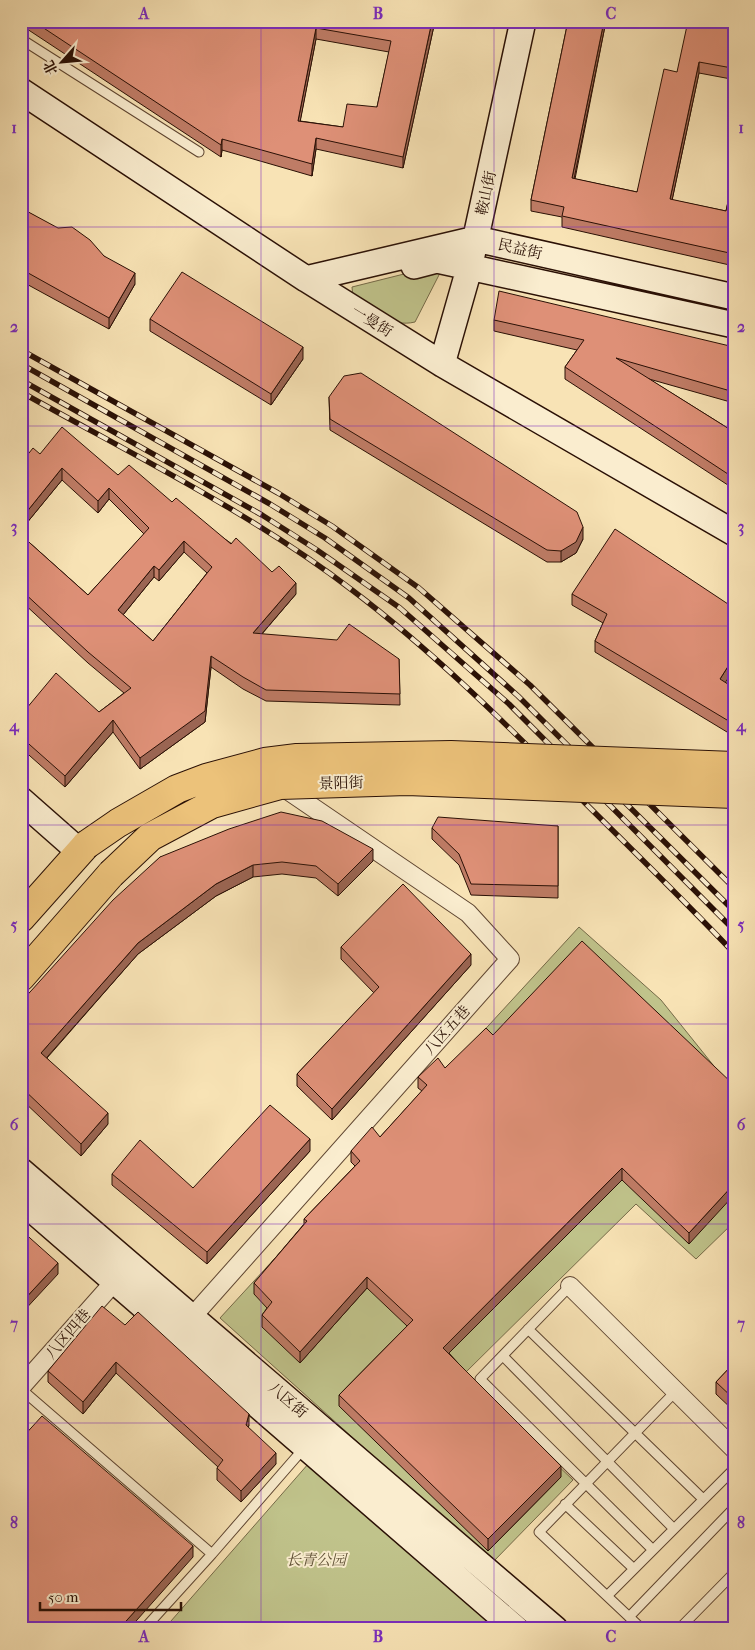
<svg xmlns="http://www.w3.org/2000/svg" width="755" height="1650" font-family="'IM FELL French Canon','Noto Serif SC',serif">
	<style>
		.green { fill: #c0c38b; stroke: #756a48 }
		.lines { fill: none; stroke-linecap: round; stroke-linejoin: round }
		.lane-casing { stroke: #5e4531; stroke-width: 11 }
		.street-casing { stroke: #5e4531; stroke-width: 20 }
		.secondary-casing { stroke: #2a1005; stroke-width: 28 }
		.primary-casing { stroke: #2a1005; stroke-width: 30 }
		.lane { stroke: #faedcf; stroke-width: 9 }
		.street { stroke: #faedcf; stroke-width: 18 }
		.secondary { stroke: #faedcf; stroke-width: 25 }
		.primary { stroke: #ecc27a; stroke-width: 28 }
		.rail-casing { stroke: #2a1005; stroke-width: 5.5 }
		.rail { stroke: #faedcf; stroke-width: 4; stroke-dasharray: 11; stroke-linecap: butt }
		.primary-bridge-casing { stroke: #2a1005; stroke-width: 30; stroke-linecap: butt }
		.primary-bridge { stroke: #ecc27a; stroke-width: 28 }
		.wall { fill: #bf7c66; stroke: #2a1005; fill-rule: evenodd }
		.shaded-wall { fill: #9b6553; stroke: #2a1005 }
		.building { fill: #de9077; stroke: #2a1005; fill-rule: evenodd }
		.grid { fill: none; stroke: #7b2cbf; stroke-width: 1; stroke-opacity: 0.55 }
		.labels { text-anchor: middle; stroke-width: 4; stroke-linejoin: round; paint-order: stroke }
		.street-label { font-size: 15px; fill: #2a1005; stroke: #faedcf }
		.park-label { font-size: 15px; font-style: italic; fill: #5e4f34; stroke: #faedcf }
		.neatline { fill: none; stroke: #7b2cbf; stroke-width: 2 }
		.grid-label { font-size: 16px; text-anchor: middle; font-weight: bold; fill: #7b2cbf }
	</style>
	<rect width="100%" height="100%" fill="#f8e3b5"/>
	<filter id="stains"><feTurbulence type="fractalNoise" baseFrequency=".004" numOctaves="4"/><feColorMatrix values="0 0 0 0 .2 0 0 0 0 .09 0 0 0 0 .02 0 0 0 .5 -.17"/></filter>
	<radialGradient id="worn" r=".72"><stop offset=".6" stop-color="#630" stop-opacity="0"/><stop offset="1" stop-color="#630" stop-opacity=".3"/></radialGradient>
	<path class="green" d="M436 266 440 273 415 322C391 328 372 310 353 298L352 287Z
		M579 927 661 1000 734 1091V1222L696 1259 636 1204 463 1375 573 1480 492 1563 220 1318Z
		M309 1463 504 1629H164Z"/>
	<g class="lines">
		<g class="lane-casing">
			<path id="lane" d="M21 39 199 152
				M570 1286 480 1379 653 1550
				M528 1329 703 1499
				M503 1356 674 1529
				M21 1389 212 1554 144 1629
				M565 1504 634 1569
				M212 1554 305 1447
				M607 1596 734 1469
				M629 1617 734 1508
				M642 1629 539 1532 676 1391
				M679 1629 734 1573"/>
		</g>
		<g class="street-casing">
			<path id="street" d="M570 1286 734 1449
				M192 1317 510 959 468 913 280 785
				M21 1387 115 1281"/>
		</g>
		<g class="secondary-casing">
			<path id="secondary" d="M21 91 306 279 442 364 734 533
				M414 266 437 260 734 325
				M306 279 476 239 734 297
				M442 364 469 269 523 21
				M21 800 80 852
				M21 1171 555 1629
				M21 1200 516 1629"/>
		</g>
		<g class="primary-casing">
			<path id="primary" d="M21 918 86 845
				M21 977 111 874"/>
		</g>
		<use href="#lane" class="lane"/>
		<use href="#street" class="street"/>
		<use href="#secondary" class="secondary"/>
		<use href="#primary" class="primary"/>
		<g class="rail-casing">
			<path id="rail" d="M21 350 278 493 332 526 419 588 530 685 734 888
				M21 364 270 504 325 538 409 598 518 696 734 911
				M21 380 262 515 317 550 400 608 509 704 734 930
				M21 392C133 455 250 512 352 590 430 649 500 718 569 787 624 842 680 896 734 953"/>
		</g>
		<use href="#rail" class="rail"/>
		<g class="primary-bridge-casing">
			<path id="primary-bridge" d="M86 845 118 823 177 789 206 778 265 762 297 758 451 755 734 766
				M111 874 150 837 212 804 280 785 407 781 734 794"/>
		</g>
		<use href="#primary-bridge" class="primary-bridge"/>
	</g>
	<path class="wall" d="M21 21H435L403 168 316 149 312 176 222 150 221 157 21 25ZM316 39 389 52 377 107 343 127 300 121Z
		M568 21H606L575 179 637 192 677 72 734 21V87L731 86V79L699 73 672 200 726 211 734 174V266L562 227V217L531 211V200Z
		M21 208 104 256 135 284 109 329 21 281Z
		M150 319 303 359 271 405 150 331Z
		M494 320 734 347V403L649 379 734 432V489L565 379V367L577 350 494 331Z
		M329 397 583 539 576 553 561 562H547L330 430Z
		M40 454 118 475 172 502 272 572 296 594 262 634 399 659 400 705 266 701 243 689 211 667 205 722 140 769 113 732 65 787 21 748V715L99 712 124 693 88 663 21 601V535L88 595 144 534 109 499 98 513 62 480 21 530V463ZM184 552 207 573 153 641 123 615 154 577 159 581Z
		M572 594 734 608V669L725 682 734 688V732H727L595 652V641L603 623 572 605Z
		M558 826V898L471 895 459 865 432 839V828Z
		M160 857 373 861 338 896 316 878 282 874 253 877 216 896 138 954 47 1058 108 1124 81 1156 21 1099V1002Z
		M341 947 471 965 332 1120 297 1086V1074L374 993 341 959Z
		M493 1035 734 1085 689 1244 622 1180 449 1353 561 1477 488 1551 339 1406V1395L407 1326 367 1288 300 1363 262 1327V1315L267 1308 254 1294V1283L304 1224V1219L355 1166 351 1162V1151L380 1137 422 1091 418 1088V1077L445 1068Z
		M310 1151 207 1264 112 1185V1174L193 1188Z
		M125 1325 249 1425 248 1427 276 1464 241 1502 217 1480V1468L218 1467 116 1373 83 1414 48 1382V1371Z
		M734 1363V1411L716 1394V1382Z"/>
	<path class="shaded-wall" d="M432 21H435L403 168V157Z
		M604 21H606L572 189V178Z
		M316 28V39L298 133V121Z
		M699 62V73L670 210V199Z
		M316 138V149L312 176V164Z
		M222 139V150L221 157V145Z
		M135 273V284L109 329V318Z
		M303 347V359L271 405V394Z
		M62 468V480L21 530V519Z
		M109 488V499L98 513V501Z
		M583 527V539L576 553 561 562V551Z
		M184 541V552L159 581V570Z
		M154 566V577L118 621V610Z
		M296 583V594L253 644V633Z
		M211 656V667L205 722 140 769V758Z
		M734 657V669L720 691V679Z
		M113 720V732L65 787V776Z
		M373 849V861L338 896V884Z
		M253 865V877L216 896 138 954 41 1064V1053L138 943 216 884Z
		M471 954V965L332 1120V1109Z
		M108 1113V1124L81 1156V1144Z
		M310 1139V1151L207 1264V1252Z
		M622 1168V1180L443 1359V1348Z
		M734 1184V1195L689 1244V1233Z
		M58 1263V1274L21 1314V1303Z
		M367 1277V1288L300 1363V1352Z
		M116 1362V1373L83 1414V1402Z
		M249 1414V1425L246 1436V1425Z
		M276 1453V1464L241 1502V1491Z
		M561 1466V1477L488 1551V1539Z
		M193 1546V1557L129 1629H119Z"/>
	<path class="building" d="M33 21H432L403 157 316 138 312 164 222 139 221 145ZM316 28 391 41 377 107 347 104 343 127 298 121Z
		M568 21H604L572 178 637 192 664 69 677 72 688 21H734V76L731 75 732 68 699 62 670 199 726 211 734 174V254L562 216 564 207 531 200Z
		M21 208 58 228 72 227 90 240 104 256 135 273 109 318 21 269Z
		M182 272 303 347 271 394 150 319Z
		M499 291 734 347V392L616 358 734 432V478L565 367 584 340 494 320Z
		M361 373 577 512 583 527 576 542 561 551 547 550 330 419 329 397 344 376Z
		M62 427 118 475 129 465 172 502 176 498 231 544 236 538 272 572 279 566 296 583 253 633 337 640 349 624 399 659 400 694 266 690 243 677 211 656 205 711 140 758 113 720 65 776 21 737V715L56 673 99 712 131 688 88 652 21 590V535L88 595 149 528 109 488 98 501 62 468 21 519V463L33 448 40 454ZM184 541 212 567 153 641 118 610 154 566 159 570Z
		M615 529 734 608V657L720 679 734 688V720H727L595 641 607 614 572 594Z
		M281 812 322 821 373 849 338 884 316 866 282 862 253 865 216 884 138 943 41 1053 108 1113 81 1144 21 1087V1002L113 900 160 857 229 829Z
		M438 817 558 826V886L471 884 459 854 432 828Z
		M403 884 471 954 332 1109 297 1074 379 987 341 947Z
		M582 941 734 1085V1184L689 1233 622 1168 443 1348 561 1466 488 1539 339 1395 413 1320 367 1277 300 1352 262 1315 272 1302 254 1283 307 1221 304 1219 360 1161 351 1151 372 1127 380 1137 427 1085 418 1077 438 1058 445 1068 486 1028 493 1035Z
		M270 1105 310 1139 207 1252 112 1174 140 1140 193 1188Z
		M21 1230 58 1263 21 1303Z
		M102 1306 125 1325 138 1312 249 1414 246 1425 276 1453 241 1491 217 1468 223 1460 116 1362 83 1402 48 1371Z
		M734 1363V1399L716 1382Z
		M42 1416 193 1546 119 1629H21V1439Z"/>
	<path class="grid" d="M261 21V1629M494 21V1629M21 227H734M21 426H734M21 626H734M21 825H734M21 1024H734M21 1224H734M21 1423H734"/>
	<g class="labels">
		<g class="street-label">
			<text transform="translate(486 193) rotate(-78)" y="5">鞍山街</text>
			<text transform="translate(520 249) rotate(13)" y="5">民益街</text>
			<text transform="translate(372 321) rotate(32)" y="5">一曼街</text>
			<text transform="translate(341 783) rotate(-2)" y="5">景阳街</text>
			<text transform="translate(447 1030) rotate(-48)" y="5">八区五巷</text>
			<text transform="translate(68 1334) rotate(-49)" y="5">八区四巷</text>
			<text transform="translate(288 1400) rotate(41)" y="5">八区街</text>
		</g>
		<g class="park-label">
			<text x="316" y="1565">长青公园</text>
		</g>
	</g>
	<rect width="755" height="1650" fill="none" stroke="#f8e3b5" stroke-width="55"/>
	<g transform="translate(62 62) rotate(243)" stroke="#faedcf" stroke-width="4" paint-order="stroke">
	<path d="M0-4L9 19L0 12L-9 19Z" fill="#2a1005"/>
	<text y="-8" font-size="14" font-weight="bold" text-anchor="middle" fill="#2a1005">北</text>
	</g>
	<path d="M40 1602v8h141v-8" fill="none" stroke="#2a1005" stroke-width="2.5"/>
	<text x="48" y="1602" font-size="15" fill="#2a1005" stroke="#faedcf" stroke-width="4" paint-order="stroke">50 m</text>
	<rect x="28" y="28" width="700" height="1594" class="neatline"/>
	<g class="grid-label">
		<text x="144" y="19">A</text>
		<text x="378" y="19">B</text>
		<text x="611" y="19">C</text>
		<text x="14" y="133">1</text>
		<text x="741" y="133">1</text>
		<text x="14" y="332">2</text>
		<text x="741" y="332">2</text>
		<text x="14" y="532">3</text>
		<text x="741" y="532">3</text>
		<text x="14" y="731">4</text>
		<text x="741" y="731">4</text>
		<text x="14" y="930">5</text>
		<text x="741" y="930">5</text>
		<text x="14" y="1130">6</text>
		<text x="741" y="1130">6</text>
		<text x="14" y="1329">7</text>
		<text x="741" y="1329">7</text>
		<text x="14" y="1528">8</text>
		<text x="741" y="1528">8</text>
		<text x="144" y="1642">A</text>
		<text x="378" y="1642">B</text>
		<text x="611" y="1642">C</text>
	</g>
	<rect width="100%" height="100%" filter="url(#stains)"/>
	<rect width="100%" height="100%" fill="url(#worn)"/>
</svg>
